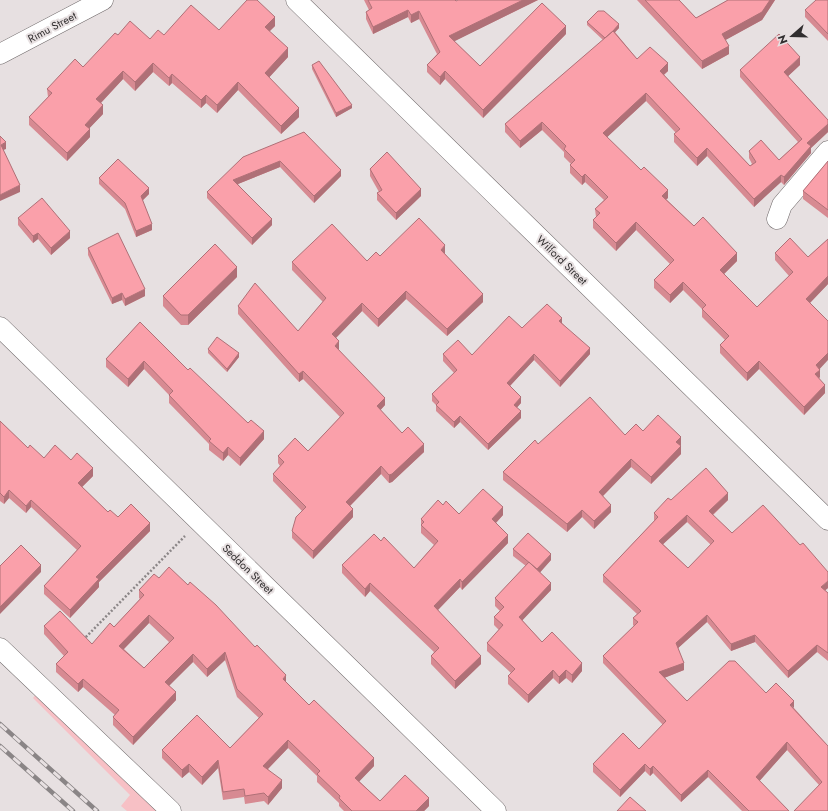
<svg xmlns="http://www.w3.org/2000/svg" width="828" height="811" font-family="Jost,sans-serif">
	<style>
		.green { fill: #f7c0c5 }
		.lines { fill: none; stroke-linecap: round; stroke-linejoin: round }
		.minor-casing { stroke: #6e6869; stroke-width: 21 }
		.path { stroke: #8b8687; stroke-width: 2.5; stroke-dasharray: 2 2; stroke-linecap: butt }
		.minor { stroke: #fff; stroke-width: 20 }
		.rail-casing { stroke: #8a8586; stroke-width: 4.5 }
		.rail { stroke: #e7e0e1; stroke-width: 3; stroke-dasharray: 9; stroke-linecap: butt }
		.wall { fill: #d78a92; fill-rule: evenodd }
		.shaded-wall { fill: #af7077 }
		.building { fill: #faa0aa; stroke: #af7077; fill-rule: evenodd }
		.labels { text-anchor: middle; stroke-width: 4; stroke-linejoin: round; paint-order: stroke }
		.street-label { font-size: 11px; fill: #312e2f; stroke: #e7e0e1 }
	</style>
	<rect width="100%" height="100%" fill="#e7e0e1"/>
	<path class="green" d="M39 691 161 811H127L121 806 130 795 33 698Z"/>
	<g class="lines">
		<g class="minor-casing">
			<path id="minor" d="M296 0 828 520
				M0 54 103 0
				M777 219 782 205 828 151
				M0 327 496 811
				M0 648 171 811"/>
		</g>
		<path class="path" d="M83 640 185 536"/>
		<use href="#minor" class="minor"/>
		<g class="rail-casing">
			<path id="rail" d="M0 724 97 811
				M0 746 73 811"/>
		</g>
		<use href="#rail" class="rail"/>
	</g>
	<path class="wall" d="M364 0H455L456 1 538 0 454 41 480 66 566 34 483 118 445 79 440 85 427 72V65L437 54 419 19 411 23 408 17 373 34 366 19V12L369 10Z
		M637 0H679L696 18 728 0H775L762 20 725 40 729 54 702 69Z
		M828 0V41L805 17V10Z
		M587 22 619 28 615 32 637 59 668 71 664 75 750 166 752 164 749 158V151L779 160 798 142 740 77V70L800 65 788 76 828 120V132L811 148V153L784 185 781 182 754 207 707 156 697 166 674 142V134L676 133 646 101 607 137 668 198 666 199 694 226 737 261 724 274 757 307 789 276 775 260V253L808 257 828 239V284L810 303 820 369V377L819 378 825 393 804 415 759 369 747 381 720 353V345L725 340 702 317V309L683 290 670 303 654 288V280L670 264 636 230 616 251 593 228V220L596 217 595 209 604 200 585 182 582 185 570 173V165L571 164 564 157V152L542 130 520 148 505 132V124L603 40 587 25Z
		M275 26 269 31 288 57 269 77 299 117 281 134 238 90 217 113 206 103 201 108 172 83 169 86 153 72 135 91 123 79 101 103 103 114 89 128 90 137 67 161 29 125V117L48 97 47 89 83 67 118 35 150 39 164 35Z
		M312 65 352 108 336 117 312 69Z
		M304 132 341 176 314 203 280 167 238 184 272 225 252 245 207 198V192Z
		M828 161V218L803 199V191Z
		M370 169 421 196 396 220 377 200V193L379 192 370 176Z
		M99 178 149 194 142 201 152 230 136 237 125 209 99 184Z
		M18 218 70 238 51 255 38 239 33 243 18 225Z
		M88 248 145 296 125 306 122 300 112 304 88 255Z
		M445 253V254L483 302 447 336 406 299 378 327 362 311 336 338 339 349V350L385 405 380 410 402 433 424 452 392 482 389 483 381 474 350 506 353 517 313 559 292 538V531L302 511 273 481V474L280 466 278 463V456L308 451 340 417 303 379 299 382 238 314V306L298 331 323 302 292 270V262L367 261 380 256Z
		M237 277 188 325H181L163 306V296Z
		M140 322 188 370 264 439 240 466 228 455 223 461 209 450V444L169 403V395L144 369 128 387 106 367V359Z
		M562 323 590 354 560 387 534 360 510 386 521 403 517 407 521 418 488 450 460 422 454 428 436 411V405L432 401V394L454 373 443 361V354L472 355 522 328Z
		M208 349 239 357 227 372 208 353Z
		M0 421 28 448 44 458 71 460 93 476 82 487 108 512 118 517 150 531 99 582V587L70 618 44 594V586L77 550 31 507 26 513 9 498 4 504 0 501Z
		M643 431 681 445H680L681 454 651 484 631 467 603 496 611 512 594 529 582 517 567 532 503 480V472L538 444 625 435Z
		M671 500H728L713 515 732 533 828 588 825 590 828 593V661L817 652 788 678 755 642 731 651 707 622 678 648 684 670 664 678 687 701 766 693 794 708 828 746V811L819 785 787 750 759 781 789 811H742L708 777 681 802 653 773 650 776 645 771 620 797 593 772V764L639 749 663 725 603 663V656L634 626 633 625V618L637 614 603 582V575L654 521V513ZM687 522 711 545 688 568 663 544Z
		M443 505 459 514 503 515 496 523 508 543 462 590 460 587 438 610 481 664 455 689 431 664V656L434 652 370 591 365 597 342 573V565L381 541 414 568 434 545 421 533V519Z
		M513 549 551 560 540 572 551 590 522 620 542 642 582 671 572 683 566 678 559 684 553 678 528 703 508 684V676L511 673 487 651V643L499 630 494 625V617L500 611 495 606V598L526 566 513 556Z
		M159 578 286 682 309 705 374 766 359 781 380 801 429 806 424 811H344L339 806V803L317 782V776L288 748 268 769 282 788 268 805 264 801 245 804 244 797 223 800 218 768 202 785 189 772 182 778 162 758V750L230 748 259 718 237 697 225 660 207 677 193 662 169 685 176 700 133 745 113 725V717L115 715 83 687 78 692 56 672V664L64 656 44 634V626L92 644 114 627 140 599 139 598V590ZM149 623 169 642 144 668 124 649Z"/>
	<path class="shaded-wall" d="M523 0H538L449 44V36Z
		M770 0H775L762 20 722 42V34Z
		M408 10V17L373 34V27Z
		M419 11V19L411 23V15Z
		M275 17V26L265 36V27Z
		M619 24V28L606 42V39Z
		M566 26V34L483 118V110Z
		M729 46V54L702 69V61Z
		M288 48V57L265 82V73Z
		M800 57V65L784 80V72Z
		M153 63V72L135 91V82Z
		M668 63V71L660 78V71Z
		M123 71V79L96 108V99Z
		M445 71V79L440 85V77Z
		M172 74V83L169 86V78Z
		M238 82V90L217 113V105Z
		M646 93V101L603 141V133Z
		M206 95V103L201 108V100Z
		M103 105V114L85 133V125Z
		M352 105V108L336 117V113Z
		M299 108V117L281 134V126Z
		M542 122V130L520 148V141Z
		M828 124V132L811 148V153L784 185V177L807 143Z
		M90 129V137L67 161V153Z
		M6 142V149L1 151V145Z
		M707 148V156L697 166V158Z
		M280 161V167L233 186V180Z
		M341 170V176L314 203V196Z
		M585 174V182L582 185V177Z
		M781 175V182L754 207V199Z
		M20 185V192L0 201V195Z
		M149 188V194L141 202V196Z
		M421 189V196L396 220V213Z
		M668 190V198L662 203V196Z
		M272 219V225L252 245V238Z
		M636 222V230L616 251V243Z
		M152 224V230L136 237V231Z
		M70 231V238L51 255V248Z
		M38 233V239L33 243V236Z
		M445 245V253L441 257V250Z
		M737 253V261L720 278V270Z
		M237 267V277L188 325V315Z
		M828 276V284L806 307V299Z
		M683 282V290L670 303V295Z
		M145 289V296L125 306V299Z
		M406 291V299L378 327V319Z
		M122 293V300L112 304V298Z
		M483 294V302L447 336V329Z
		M362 303V311L332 342V334Z
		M562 318V324L559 321Z
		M339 341V349L335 353V346Z
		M590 348V354L560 387V381Z
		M239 353V357L227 372V369Z
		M828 353V360L816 373V365Z
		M534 354V360L507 389V383Z
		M144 361V369L128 387V379Z
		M759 361V369L747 381V373Z
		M820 370V377L815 382V374Z
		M303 371V379L299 382V374Z
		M825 385V393L804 415V407Z
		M521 397V403L514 411V405Z
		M385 398V405L377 414V406Z
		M521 411V418L488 450V444Z
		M460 416V422L454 428V422Z
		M264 431V439L240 466V458Z
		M681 437V445L676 449V442Z
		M424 444V452L392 482 389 483V475Z
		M681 446V454L651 484V477Z
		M228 447V455L223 461V453Z
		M631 459V467L599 500V492Z
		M381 466V474L346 510V502Z
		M93 468V476L78 491V483Z
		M9 490V498L4 504V497Z
		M728 493V500L709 518V511Z
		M31 500V507L26 513V506Z
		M611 505V512L594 529V521Z
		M503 507V515L492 527V519Z
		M353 509V517L313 559V551Z
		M582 510V517L567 532V524Z
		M687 515V522L659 548V541Z
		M150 523V531L99 582V587L70 618V610L96 577Z
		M508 535V543L462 590V582Z
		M551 554V560L537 576V569Z
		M41 565V572L0 614V607Z
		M460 579V587L434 614V606Z
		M828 581V588L821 594V587Z
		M370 583V591L365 597V589Z
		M551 583V590L519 624V617Z
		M149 615V623L119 654V646Z
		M707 615V622L676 650V643Z
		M755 635V642L731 651V644Z
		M817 645V652L788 678V671Z
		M225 652V660L207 677V669Z
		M193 654V662L165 690V682Z
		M481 656V664L455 689V681Z
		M582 663V671L572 683V675Z
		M684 663V670L659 680V672Z
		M553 670V678L528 703V695Z
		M566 670V678L559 684V677Z
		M286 675V683L283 679Z
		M83 679V687L78 692V684Z
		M176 692V700L133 745V737Z
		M794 701V708L790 705Z
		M288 740V748L263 774V766Z
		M787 742V750L756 785V777Z
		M374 758V766L355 786V778Z
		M218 760V768L202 785V777Z
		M189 764V772L182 778V770Z
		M645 764V771L620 797V790Z
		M653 766V773L650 776V769Z
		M708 770V777L681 802V795Z
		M282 780V788L268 805V797Z
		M429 798V806L424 811H416Z"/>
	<path class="building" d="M247 0H257L275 17 265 27 288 48 265 73 299 108 281 126 238 82 217 105 206 95 201 100 172 74 169 78 153 63 135 82 123 71 96 99 103 105 85 125 90 129 67 153 29 117 52 93 47 89 75 59 83 67 115 33 118 35 130 21 150 39 158 30 164 35 191 5 219 30Z
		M368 0H455L456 1 458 0H523L449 36 480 66 542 3 566 26 483 110 445 71 440 77 427 65 440 52 419 11 411 15 408 10 373 27 366 12 372 8Z
		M645 0H679L696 18 728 0H770L762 12 722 34 729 46 702 61Z
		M816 0H828V34L805 10Z
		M598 11H604L619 24 613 31 605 38 587 22Z
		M613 31 637 59 650 47 668 63 660 71 750 166 756 162 749 151 761 140 779 160 802 139 740 70 779 34 800 57 784 72 828 120V124L807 143 811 146 784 177 781 175 754 199 707 148 697 158 674 134 680 129 646 93 603 133 641 170 644 167 668 190 662 196 694 226 703 217 737 253 720 270 757 307 793 272 775 253 790 238 808 257 828 239V276L806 299 828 321V353L816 365 820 370 815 374 825 385 804 407 759 361 747 373 720 345 729 336 702 309 706 305 683 282 670 295 654 280 674 260 636 222 616 243 593 220 600 213 595 209 608 197 585 174 582 177 570 165 575 160 564 149 566 146 542 122 520 141 505 124Z
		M319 61 352 105 336 113 312 65Z
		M304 132 341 170 314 196 280 161 233 180 272 219 252 238 207 192 243 157Z
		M0 136 6 142 1 145 20 185 0 195Z
		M387 152 421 189 396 213 377 193 382 190 370 169Z
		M118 159 149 188 141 196 152 224 136 231 125 203 99 178Z
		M828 161V210L803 191Z
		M42 198 70 231 51 248 38 233 33 236 18 218Z
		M419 218 445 245 441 250 483 294 447 329 406 291 378 319 362 303 332 334 339 341 335 346 385 398 377 406 402 433 408 427 424 444 392 474 389 475 381 466 346 502 353 509 313 551 292 531 296 517 306 507 273 474 284 462 278 456 295 438 308 451 344 413 303 371 299 374 238 306 255 283 298 331 326 298 292 262 332 224 367 261 376 252 380 256Z
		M118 233 145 289 125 299 122 293 112 298 88 248Z
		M215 244 237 267 188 315H181L163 296Z
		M547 304 562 318 559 321 590 348 560 381 534 354 507 383 521 397 514 405 521 411 488 444 460 416 454 422 436 405 439 402 432 394 457 370 443 354 458 340 472 355 509 316 522 328Z
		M140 322 188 370 190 368 248 423 251 420 264 431 240 458 228 447 223 453 209 441 211 439 169 395 173 391 144 361 128 379 106 359Z
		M217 337 239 353 227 369 208 349Z
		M590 397 625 435 636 424 643 431 658 415 681 437 676 442 681 446 651 477 631 459 599 492 611 505 594 521 582 510 567 524 503 472 535 440 538 444Z
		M0 421 28 448 30 445 44 458 55 445 71 460 77 453 93 468 78 483 108 512 110 510 118 517 131 504 150 523 96 577 99 579 70 610 44 586 81 546 31 500 26 506 9 490 4 497 0 493Z
		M706 468 728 493 709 511 732 533 763 505 800 545 803 543 828 572V581L821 587 828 593V653L817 645 788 671 755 635 731 644 707 615 676 643 684 663 659 672 687 701 729 661H735L766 693 776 683 794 701 790 705 828 746V811H794L822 782 787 742 756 777 789 811H749L708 770 681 795 653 766 650 769 645 764 620 790 593 764 623 733 639 749 666 721 603 656 638 622 633 618 641 611 603 575 658 517 654 513 668 498 671 500ZM687 515 714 541 688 568 659 541Z
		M483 489 503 507 492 519 508 535 462 582 460 579 434 606 481 656 455 681 431 656 439 648 370 583 365 589 342 565 374 534 381 541 384 537 414 568 438 541 421 525 424 522 421 519 438 500 443 505 446 501 459 514Z
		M528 533 551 554 537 569 513 549Z
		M21 545 41 565 0 607V566Z
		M529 562 551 583 519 617 542 642 552 632 582 663 572 675 566 670 559 677 553 670 528 695 508 676 515 669 487 643 503 625 494 617 504 607 495 598Z
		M169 567 188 585 190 582 216 605 255 647 257 645 286 675 283 679 309 705 314 700 374 758 355 778 380 801 405 775 429 798 416 811H352L339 798 340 796 317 774 320 771 288 740 263 766 282 780 268 797 264 793 245 796 244 789 223 792 218 760 202 777 189 764 182 770 162 750 197 715 230 748 263 714 237 689 225 652 207 669 193 654 165 682 176 692 133 737 113 717 119 710 83 679 78 684 56 664 68 652 44 626 60 611 92 644 110 623 114 627 144 595 139 590 154 574 159 578ZM149 615 174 638 144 668 119 646Z
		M630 797 646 811H617Z"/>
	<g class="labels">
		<g class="street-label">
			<text transform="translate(52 27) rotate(-28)" y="4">Rimu Street</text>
			<text transform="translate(562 260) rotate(44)" y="4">Wilford Street</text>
			<text transform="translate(248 569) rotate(44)" y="4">Seddon Street</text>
		</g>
	</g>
	<g transform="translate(792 36) rotate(250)" stroke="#e7e0e1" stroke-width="3" paint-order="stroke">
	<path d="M0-3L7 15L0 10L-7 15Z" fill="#312e2f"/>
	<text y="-6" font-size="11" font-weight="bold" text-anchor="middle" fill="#312e2f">N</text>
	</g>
</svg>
